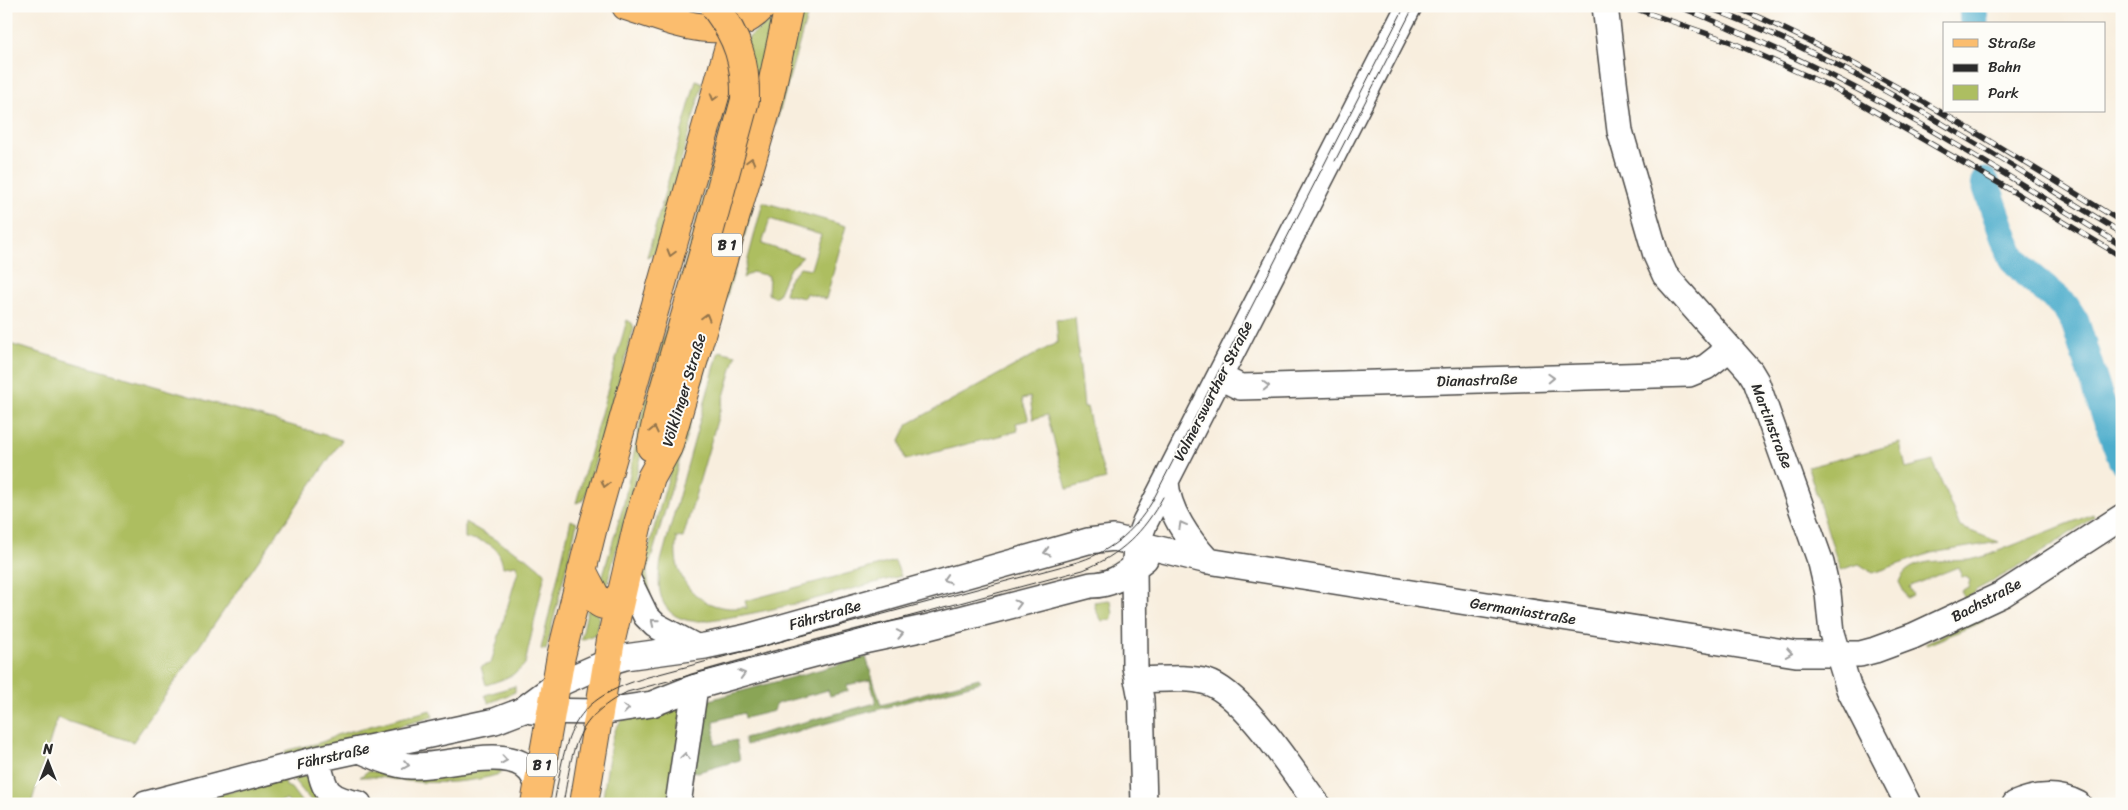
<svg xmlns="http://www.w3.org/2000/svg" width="2128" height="810" font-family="Sriracha,sans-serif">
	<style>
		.green { fill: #adbe61; stroke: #6c7446 }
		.forest { fill: #8aa557; stroke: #5a6841 }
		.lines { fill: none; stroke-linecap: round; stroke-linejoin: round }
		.river { stroke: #4dadcc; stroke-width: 29 }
		.minor-casing { stroke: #4a4846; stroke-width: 28 }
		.major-casing { stroke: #4a4846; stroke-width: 30 }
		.minor { stroke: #fff; stroke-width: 25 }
		.major { stroke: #fbbd6e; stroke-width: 28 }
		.tram { stroke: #2b2b2b; stroke-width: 1 }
		.rail-casing { stroke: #2b2b2b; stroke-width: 5.5 }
		.rail { stroke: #fdfcf7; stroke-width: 4; stroke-dasharray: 11; stroke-linecap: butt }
		.major-bridge-casing { stroke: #4a4846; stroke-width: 30; stroke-linecap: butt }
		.major-bridge { stroke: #fbbd6e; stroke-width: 28 }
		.oneway { stroke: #93744c }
		.oneway2 { stroke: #a0a0a0 }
		.labels { text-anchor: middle; stroke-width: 4; stroke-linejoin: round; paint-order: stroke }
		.shield { fill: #fdfcf7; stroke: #6a6a68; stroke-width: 1 }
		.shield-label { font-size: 14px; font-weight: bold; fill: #2b2b2b }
		.street-label { font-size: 15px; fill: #2b2b2b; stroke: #fdfcf7 }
	</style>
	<rect width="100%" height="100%" fill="#fdfcf7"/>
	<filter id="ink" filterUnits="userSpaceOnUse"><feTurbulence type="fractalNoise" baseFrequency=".02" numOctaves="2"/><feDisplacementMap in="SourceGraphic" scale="10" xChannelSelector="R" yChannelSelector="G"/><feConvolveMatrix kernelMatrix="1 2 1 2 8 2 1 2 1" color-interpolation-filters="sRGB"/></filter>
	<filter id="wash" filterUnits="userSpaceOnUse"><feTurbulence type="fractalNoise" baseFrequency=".0096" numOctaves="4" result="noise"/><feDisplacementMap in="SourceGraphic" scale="20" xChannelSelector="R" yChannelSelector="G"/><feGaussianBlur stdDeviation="1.12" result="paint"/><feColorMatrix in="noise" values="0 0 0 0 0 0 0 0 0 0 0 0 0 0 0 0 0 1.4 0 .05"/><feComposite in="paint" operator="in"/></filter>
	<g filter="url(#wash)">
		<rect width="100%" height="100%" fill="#f8eede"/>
		<path class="green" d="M774 6 777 23 645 443 606 588 601 582 624 503 642 413 683 271 735 73 749 37 770 21Z
			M798 6H810L775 127Z
			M696 80 703 83 655 253 647 257Z
			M763 202 846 226 826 299 806 293 804 298 785 294 788 281 800 267 811 269 821 235 770 219 762 244 803 257 789 270 778 295 773 297 768 294 769 276 752 272 743 278Z
			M751 206H753L647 573 650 594 647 607 641 575 744 208Z
			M1075 317 1084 407H1087L1097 451 1106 479 1067 489 1047 415 1033 419 1030 397 1022 399 1029 420 1016 423 1018 431 905 460 900 440 908 424 1058 342 1056 319 1060 320Z
			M627 320 632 323 634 328 584 500 576 503Z
			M6 343 342 440 133 742 57 718 31 804H6Z
			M719 351 736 355 683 538 675 537 677 538C669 580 702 615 745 607L746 609 747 608 745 601 895 561 901 576C843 591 784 609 725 618 712 619 696 624 683 619 657 611 657 583 661 561Z
			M1900 443 1906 468 1933 461 1960 527 1999 542 1931 553 1873 573 1859 564 1840 570 1808 467Z
			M2093 514 2094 517 2024 564 1976 590 1974 594 1964 598 1961 591 1968 587 1970 580 1966 577H1962L1958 567 1910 586 1909 587 1913 595 1907 598 1899 582C1908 556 1947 562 1969 560 1975 559 1982 557 1988 555Z
			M571 520 577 523 546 650 541 649Z
			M465 522 528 559 545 573 525 664C515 677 500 680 486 685L481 667 491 663 518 571 516 565 503 567C499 544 486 541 465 538Z
			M1108 600 1111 601 1113 614 1111 620 1102 621 1096 611 1094 602Z
			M588 607 599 616 596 634 581 640Z
			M1982 618 1984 621 1927 645 1925 643Z
			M515 686V692L489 703 485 695Z
			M681 707 673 804H602L611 743 616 728 622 720Z
			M431 710 433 717 287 757 285 751C303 745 320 746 336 735Z
			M501 769 500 774C471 783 437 784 407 781 391 779 376 776 360 777L368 771 392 774Z
			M312 775 330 804 313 803 291 777Z
			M284 777 286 786 291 788 303 804H291L286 800 269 804H185Z"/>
		<path class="forest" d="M866 657 881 705 979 678 981 682 746 745 744 738 876 703 870 680 847 685 848 691 830 696 828 690 776 704 774 711 745 718 744 713 714 721 715 745 736 740 740 760 698 772 691 771 702 702Z"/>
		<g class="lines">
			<path class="river" d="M1973 6 1974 24
				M1985 182 2011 256 2027 274 2065 306 2075 322 2097 392 2122 459"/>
		</g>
	</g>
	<g filter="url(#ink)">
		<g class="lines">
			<g class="minor-casing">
				<path id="minor" d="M1605 6 1620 131 1656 255 1665 275 1750 371 1756 381 1821 563 1828 593 1832 633 1849 689 1908 804
					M1220 377 1240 387 1689 374 1706 367 1729 349
					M1166 482C1168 511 1189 541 1208 561
					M626 575 646 616 655 625 696 647
					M1137 680C1160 680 1185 676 1207 682 1243 693 1293 772 1317 804
					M532 711 600 712 652 704 695 687 769 666 868 640 925 628 1091 585C1115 585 1126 573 1145 559
					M360 750C376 757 393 765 411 766 441 768 505 745 528 769 533 773 535 780 538 785
					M317 759C325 791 325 798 359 804
					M146 804 317 759 495 721 521 711 556 685 608 662 625 657 705 646 747 637 1088 541 1114 538 1208 561 1796 654H1860L1875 650 1913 636 2003 594 2122 517
					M678 804 695 687
					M1144 804 1141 699 1135 667 1134 567 1137 543 1145 522 1409 6
					M2015 804C2036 795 2057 793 2078 804"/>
			</g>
			<g class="major-casing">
				<path id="major" d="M626 6C673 20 724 48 763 6
					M651 447 661 400 706 244
					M582 570 599 603C609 609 616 601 622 592
					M535 804 561 656 593 527 728 50 743 6
					M584 804 611 640 637 527 651 478 668 447 706 318 767 108 789 6"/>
			</g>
			<use href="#minor" class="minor"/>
			<use href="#major" class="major"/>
			<path class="tram" d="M1335 161 1414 6
				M1230 366 1247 332
				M554 804C567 731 570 700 648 677L1074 563C1109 553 1133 533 1152 502L1405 6
				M563 804C573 749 573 720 627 692L1083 570C1121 555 1144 532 1163 497"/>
			<g class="rail-casing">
				<path id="rail" d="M1628 6 1731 42 1836 89 2009 189 2122 257
					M1676 6C1703 15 1730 28 1756 40 1884 96 2003 173 2122 246
					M1704 6C1851 60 1988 152 2122 233
					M1733 6C1870 64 1995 144 2122 222"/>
			</g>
			<use href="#rail" class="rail"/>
			<g class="major-bridge-casing">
				<path id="major-bridge" d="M706 244 745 100C746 62 738 38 715 7"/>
			</g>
			<use href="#major-bridge" class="major-bridge"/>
		</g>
		<defs><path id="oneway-chevron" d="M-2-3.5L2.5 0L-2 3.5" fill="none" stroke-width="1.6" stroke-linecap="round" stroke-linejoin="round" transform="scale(1.25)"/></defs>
		<g class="oneway">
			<use href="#oneway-chevron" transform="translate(714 97) rotate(106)"/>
			<use href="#oneway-chevron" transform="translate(751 161) rotate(-74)"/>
			<use href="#oneway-chevron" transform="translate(671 253) rotate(106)"/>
			<use href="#oneway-chevron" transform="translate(706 317) rotate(-74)"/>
			<use href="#oneway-chevron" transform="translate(654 430) rotate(-77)"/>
			<use href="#oneway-chevron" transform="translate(605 484) rotate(106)"/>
		</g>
		<g class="oneway2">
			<use href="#oneway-chevron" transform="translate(1551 378) rotate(-2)"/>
			<use href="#oneway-chevron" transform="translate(1266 386) rotate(-2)"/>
			<use href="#oneway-chevron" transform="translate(1182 525) rotate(-119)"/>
			<use href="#oneway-chevron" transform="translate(1047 552) rotate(165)"/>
			<use href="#oneway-chevron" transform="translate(947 580) rotate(163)"/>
			<use href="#oneway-chevron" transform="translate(1018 604) rotate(-15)"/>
			<use href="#oneway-chevron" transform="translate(654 622) rotate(-141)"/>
			<use href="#oneway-chevron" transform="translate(900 634) rotate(-11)"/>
			<use href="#oneway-chevron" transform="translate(1789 653) rotate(9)"/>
			<use href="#oneway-chevron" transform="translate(742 674) rotate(-16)"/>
			<use href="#oneway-chevron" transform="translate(626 709) rotate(-7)"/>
			<use href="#oneway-chevron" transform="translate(685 756) rotate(-82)"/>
			<use href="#oneway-chevron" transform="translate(504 760) rotate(9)"/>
			<use href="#oneway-chevron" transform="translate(406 765) rotate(9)"/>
		</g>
	</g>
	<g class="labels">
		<g class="shield">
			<rect x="712" y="233.5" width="30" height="23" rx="4"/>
			<rect x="527" y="753.5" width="30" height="23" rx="4"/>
		</g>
		<g class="shield-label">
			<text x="727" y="250">B 1</text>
			<text x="542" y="770">B 1</text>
		</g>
		<g class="street-label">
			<text transform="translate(1477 380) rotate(-2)" y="5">Dianastraße</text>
			<text transform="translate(684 390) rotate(-73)" y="5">Völklinger Straße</text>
			<text transform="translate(1213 391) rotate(-63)" y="5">Volmerswerther Straße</text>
			<text transform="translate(1772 426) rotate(69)" y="5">Martinstraße</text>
			<text transform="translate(1986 600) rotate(-28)" y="5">Bachstraße</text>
			<text transform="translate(1523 611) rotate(9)" y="5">Germaniastraße</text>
			<text transform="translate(825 615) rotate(-16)" y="5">Fährstraße</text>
			<text transform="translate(333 756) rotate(-13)" y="5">Fährstraße</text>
		</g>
	</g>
	<rect width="2128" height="810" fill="none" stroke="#fdfcf7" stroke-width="25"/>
	<rect x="1943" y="22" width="162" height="90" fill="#fdfcf7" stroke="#a9a8a5"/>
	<rect x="1953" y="39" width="25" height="8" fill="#fbbd6e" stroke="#a9a8a5"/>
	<text x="1988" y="48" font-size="15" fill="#2b2b2b">Straße</text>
	<rect x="1953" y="64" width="25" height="8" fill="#2b2b2b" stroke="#a9a8a5"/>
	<text x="1988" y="72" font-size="15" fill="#2b2b2b">Bahn</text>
	<rect x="1953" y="85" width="25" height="15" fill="#adbe61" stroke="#a9a8a5"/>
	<text x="1988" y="98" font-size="15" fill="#2b2b2b">Park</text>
	<g transform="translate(48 762)" stroke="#fdfcf7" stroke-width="4" paint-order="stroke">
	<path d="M0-4L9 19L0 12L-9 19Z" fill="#2b2b2b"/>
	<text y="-8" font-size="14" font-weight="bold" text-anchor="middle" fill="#2b2b2b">N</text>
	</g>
</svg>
